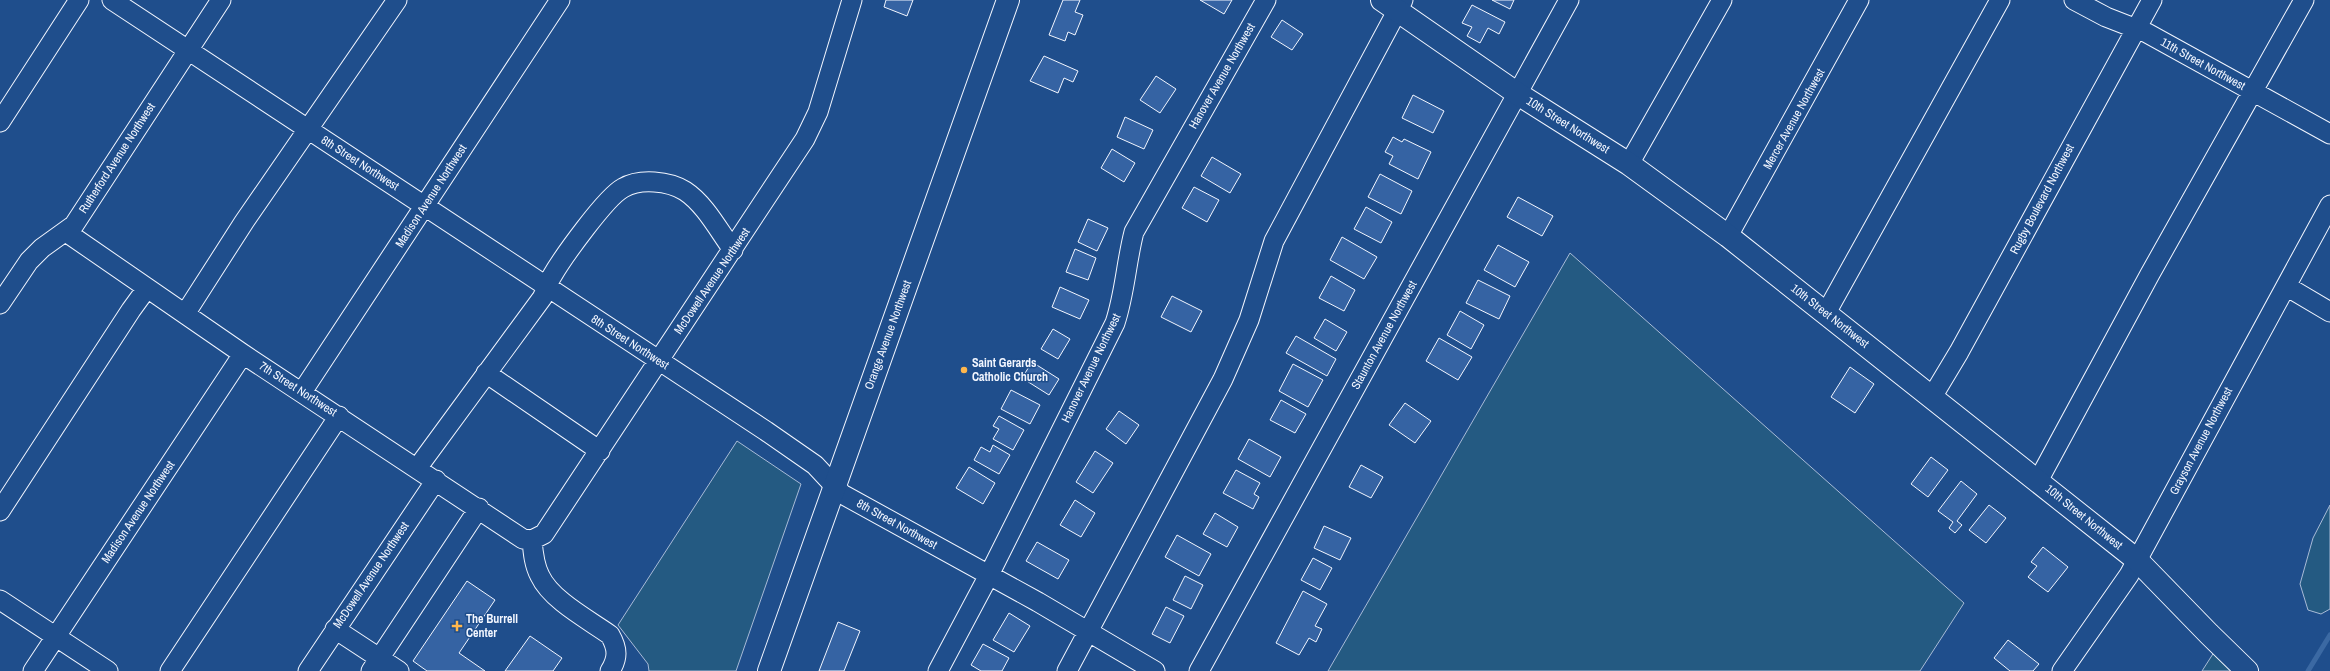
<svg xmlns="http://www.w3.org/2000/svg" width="2330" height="671" font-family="'Archivo Narrow',sans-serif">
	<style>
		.green { fill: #245a82; stroke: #a8bbd7 }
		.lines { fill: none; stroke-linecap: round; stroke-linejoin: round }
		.stream { stroke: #3b69a3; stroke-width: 5 }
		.building { fill: #3563a3; stroke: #f2f6ff }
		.minor-casing { stroke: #f2f6ff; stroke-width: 21 }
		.major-casing { stroke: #f2f6ff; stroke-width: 24 }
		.minor { stroke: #1f4e8c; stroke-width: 19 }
		.major { stroke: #1f4e8c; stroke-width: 22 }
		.poi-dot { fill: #ffb74d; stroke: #1f4e8c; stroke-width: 1.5 }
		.labels { text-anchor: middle; stroke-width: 3; stroke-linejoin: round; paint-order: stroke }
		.street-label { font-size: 12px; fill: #f2f6ff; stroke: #1f4e8c }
		.poi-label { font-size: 12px; font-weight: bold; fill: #f2f6ff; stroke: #1f4e8c; text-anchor: start }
	</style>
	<rect width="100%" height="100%" fill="#1f4e8c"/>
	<path class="green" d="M1570 253 1964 603 1920 671H1328Z
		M737 441 801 484 736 671H649L648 664 618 625Z
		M2330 505V609L2321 614 2308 610 2300 584 2313 538Z
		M2218 646 2254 671H2202Z"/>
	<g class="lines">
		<path class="stream" d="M2308 671 2330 635"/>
	</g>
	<path class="building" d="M886 0H913L907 16 884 7Z
		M1063 0H1080L1075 12 1083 15 1075 35 1068 32 1065 41 1049 35Z
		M1200 0H1232L1224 14Z
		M1492 0H1514L1510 9Z
		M1472 5 1505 22 1499 34 1488 28 1480 43 1467 36 1472 27 1462 23Z
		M1282 20 1303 34 1292 50 1271 37Z
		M1044 56 1078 71 1073 82 1064 78 1058 93 1030 81Z
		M1156 76 1176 89 1160 113 1140 100Z
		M1413 95 1444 111 1433 133 1402 118Z
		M1125 117 1153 130 1144 149 1117 137Z
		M1393 137 1402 142 1404 139 1431 152 1418 179 1389 164 1393 156 1385 152Z
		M1112 149 1135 163 1124 182 1101 168Z
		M1212 157 1241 174 1230 193 1201 176Z
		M1380 174 1412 191 1401 214 1368 197Z
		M1194 187 1219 200 1207 222 1182 208Z
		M1518 197 1553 216 1542 236 1507 217Z
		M1366 207 1392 222 1381 243 1354 229Z
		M1088 219 1108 228 1097 251 1078 242Z
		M1342 237 1377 257 1364 279 1330 260Z
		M1498 245 1529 262 1515 287 1484 270Z
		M1075 249 1096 258 1088 280 1066 272Z
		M1331 276 1355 290 1344 311 1319 298Z
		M1478 280 1510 296 1499 319 1466 303Z
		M1060 287 1089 300 1080 319 1052 307Z
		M1172 296 1202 311 1191 332 1161 317Z
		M1460 311 1484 325 1471 349 1447 335Z
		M1325 319 1347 332 1336 351 1314 338Z
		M1053 329 1070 339 1058 359 1041 349Z
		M1296 336 1336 359 1327 376 1286 353Z
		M1439 338 1472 357 1458 380 1426 361Z
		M1032 362 1059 379 1049 395 1022 378Z
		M1293 364 1323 380 1308 407 1279 391Z
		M1850 367 1874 384 1855 413 1831 397Z
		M1011 390 1040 405 1030 424 1001 409Z
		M1281 400 1306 414 1295 433 1270 420Z
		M1405 403 1431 421 1415 443 1389 425Z
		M1119 411 1139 425 1126 444 1106 429Z
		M999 416 1024 430 1013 450 993 439 999 429 993 426Z
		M1249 439 1281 457 1270 477 1238 459Z
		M993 445 1010 455 999 474 974 460 981 447 990 452Z
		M1095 451 1113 463 1093 493 1076 482Z
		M1931 457 1948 470 1928 497 1911 484Z
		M1361 465 1383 477 1371 498 1349 487Z
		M969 467 995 483 983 504 956 488Z
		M1236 470 1260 483 1254 494 1259 497 1253 509 1223 493Z
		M1961 481 1977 494 1957 521 1962 525 1955 533 1949 528 1953 522 1938 511Z
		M1075 500 1095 513 1081 537 1060 525Z
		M1989 505 2006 518 1986 543 1969 530Z
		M1215 513 1238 527 1227 547 1203 534Z
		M1324 526 1351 538 1340 560 1314 548Z
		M1177 535 1211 554 1199 576 1165 557Z
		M1037 542 1069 560 1058 579 1026 561Z
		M2043 547 2068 567 2048 592 2028 577 2037 566 2031 562Z
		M1313 558 1332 568 1320 590 1301 580Z
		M1185 576 1203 585 1191 609 1173 600Z
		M467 581 495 600 459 653 485 671H427L413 661Z
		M1303 591 1327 604 1315 626 1322 629 1316 642 1309 638 1299 655 1276 643Z
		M1166 607 1184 616 1170 643 1152 634Z
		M1009 613 1030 626 1014 652 993 640Z
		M838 622 860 631 844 671H819Z
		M530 636 562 658 553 671H505Z
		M2008 640 2039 664 2033 671H2010L1994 658Z
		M983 644 1009 658 1002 671H981L971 665Z"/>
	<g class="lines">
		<g class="minor-casing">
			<path id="minor" d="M112 0 766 431 815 465 842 494 1038 602 1155 671
				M2074 0 2106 17 2147 33 2330 134
				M0 122 79 0
				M1629 164 1722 0
				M66 232 243 354 523 539 532 540 544 534 805 139 818 112 852 0
				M1728 236 1859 0
				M2286 286 2330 312
				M0 304 29 261 42 248 74 225 221 0
				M1826 313 2000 0
				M185 314 244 222 397 0
				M486 373 600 451
				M302 392 560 0
				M1932 397 1959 352 2152 0
				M418 467 542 298C546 291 548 282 552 276 563 257 606 197 623 188 640 178 669 181 685 191 705 204 719 231 733 250
				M2038 481 2150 274 2304 0
				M0 511 131 310 147 288
				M532 540C533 552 534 565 540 576 551 600 589 620 610 635 618 649 618 658 610 671
				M0 600 108 671
				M335 629 399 671
				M33 671 243 354
				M170 671 339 416
				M308 671 436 480
				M371 671 479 508
				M938 671 989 575 1115 323C1125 293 1126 263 1134 232L1266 0
				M1067 671 1223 379 1249 320 1274 241 1403 0
				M1199 671 1569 0
				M2062 671 2129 575 2330 205"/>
		</g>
		<g class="major-casing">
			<path id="major" d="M1382 0 1518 94 1629 164 1728 236 2137 560 2209 634 2247 671
				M769 671 1008 0"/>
		</g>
		<use href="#minor" class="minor"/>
		<use href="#major" class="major"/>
	</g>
	<g class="poi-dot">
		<circle cx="964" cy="370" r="4"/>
		<path d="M455 620h4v4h4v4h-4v4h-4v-4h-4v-4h4z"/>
	</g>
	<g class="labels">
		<g class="street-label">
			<text transform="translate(2203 64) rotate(29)" y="4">11th Street Northwest</text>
			<text transform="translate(1222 76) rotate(-60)" y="4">Hanover Avenue Northwest</text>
			<text transform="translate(1794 119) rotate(-61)" y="4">Mercer Avenue Northwest</text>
			<text transform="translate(1568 125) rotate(32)" y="4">10th Street Northwest</text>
			<text transform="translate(117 158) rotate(-57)" y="4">Rutherford Avenue Northwest</text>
			<text transform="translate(360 163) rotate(33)" y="4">8th Street Northwest</text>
			<text transform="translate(431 196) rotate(-57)" y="4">Madison Avenue Northwest</text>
			<text transform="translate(2042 199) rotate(-62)" y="4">Rugby Boulevard Northwest</text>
			<text transform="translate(712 281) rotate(-56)" y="4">McDowell Avenue Northwest</text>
			<text transform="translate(1830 316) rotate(38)" y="4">10th Street Northwest</text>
			<text transform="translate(888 335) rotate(-70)" y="4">Orange Avenue Northwest</text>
			<text transform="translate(1384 335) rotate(-61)" y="4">Staunton Avenue Northwest</text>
			<text transform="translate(630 342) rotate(33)" y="4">8th Street Northwest</text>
			<text transform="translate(1091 368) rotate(-64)" y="4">Hanover Avenue Northwest</text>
			<text transform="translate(298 389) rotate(33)" y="4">7th Street Northwest</text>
			<text transform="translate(2201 441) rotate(-62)" y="4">Grayson Avenue Northwest</text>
			<text transform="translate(138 512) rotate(-56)" y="4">Madison Avenue Northwest</text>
			<text transform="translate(2084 517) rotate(39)" y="4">10th Street Northwest</text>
			<text transform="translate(897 524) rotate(29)" y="4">8th Street Northwest</text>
			<text transform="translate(371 575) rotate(-56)" y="4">McDowell Avenue Northwest</text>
		</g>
		<g class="poi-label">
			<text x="972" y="367">Saint Gerards<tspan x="972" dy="14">Catholic Church</tspan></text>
			<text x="466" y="623">The Burrell<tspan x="466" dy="14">Center</tspan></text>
		</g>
	</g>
</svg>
